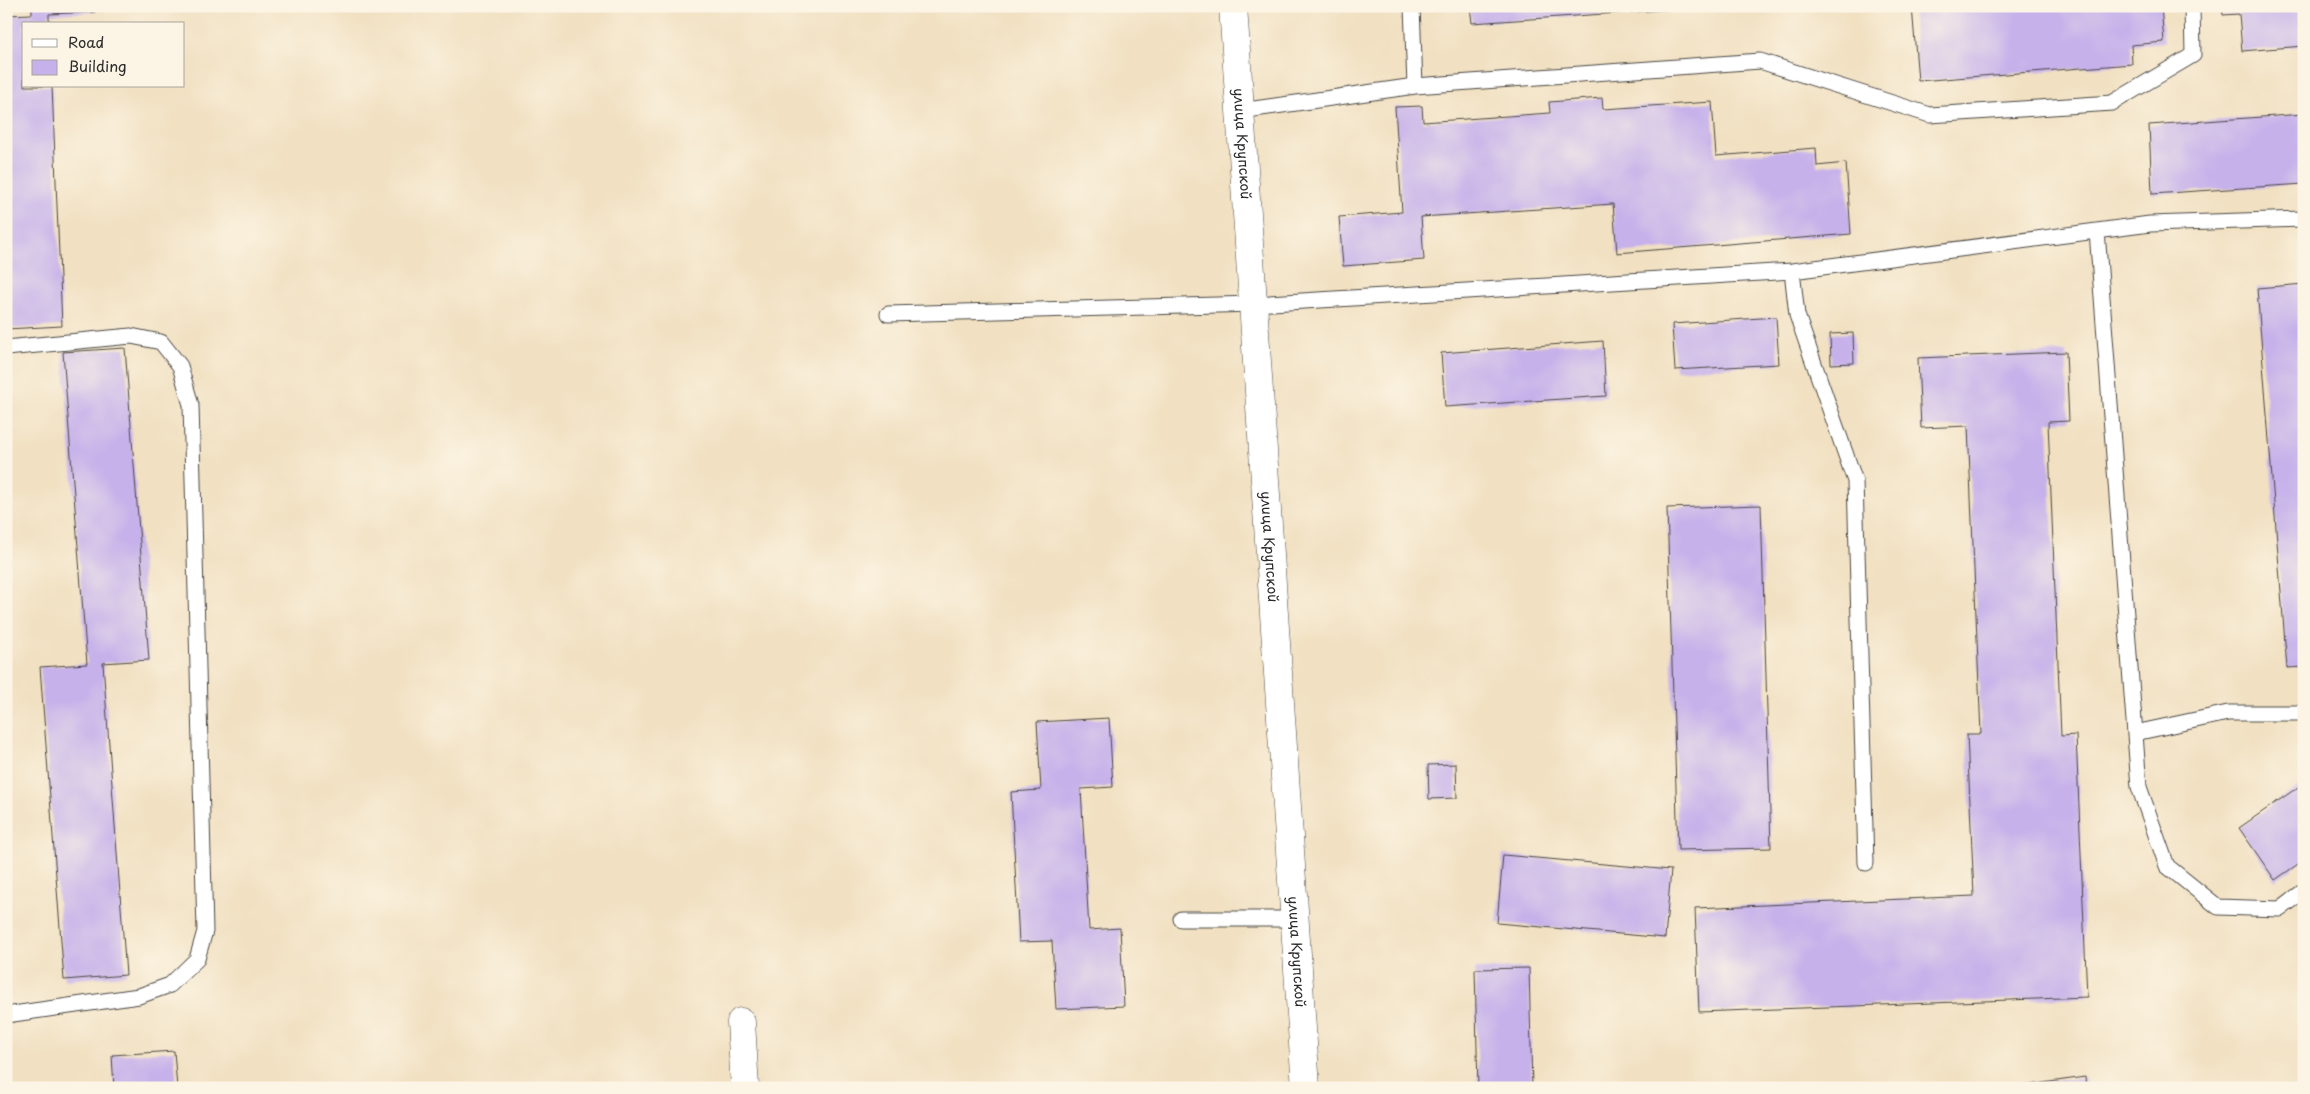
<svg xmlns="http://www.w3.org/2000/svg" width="2310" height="1094" font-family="'Playpen Sans',sans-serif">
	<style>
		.building { fill: #c6b1ea }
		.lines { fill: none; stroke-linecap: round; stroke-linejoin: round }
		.service-casing { stroke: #494642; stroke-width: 17 }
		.minor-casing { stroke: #494642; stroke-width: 29 }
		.service { stroke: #fff; stroke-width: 15 }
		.minor { stroke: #fff; stroke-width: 28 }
		.labels { text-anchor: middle; stroke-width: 4.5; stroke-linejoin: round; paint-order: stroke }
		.street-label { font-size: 14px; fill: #2b2b2b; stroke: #fcf5e5 }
	</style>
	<rect width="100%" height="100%" fill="#fcf5e5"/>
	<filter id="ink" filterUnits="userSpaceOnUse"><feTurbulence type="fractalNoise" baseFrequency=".02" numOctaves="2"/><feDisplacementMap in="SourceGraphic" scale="10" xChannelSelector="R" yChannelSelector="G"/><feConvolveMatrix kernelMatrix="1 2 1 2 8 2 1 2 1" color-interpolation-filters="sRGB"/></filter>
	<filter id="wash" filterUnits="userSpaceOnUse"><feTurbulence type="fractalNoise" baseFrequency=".0096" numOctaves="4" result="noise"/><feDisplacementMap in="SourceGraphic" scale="20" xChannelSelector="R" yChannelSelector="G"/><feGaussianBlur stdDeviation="1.12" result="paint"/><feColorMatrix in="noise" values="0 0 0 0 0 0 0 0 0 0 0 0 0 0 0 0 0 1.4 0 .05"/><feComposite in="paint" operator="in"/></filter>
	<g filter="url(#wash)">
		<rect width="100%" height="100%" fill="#f1e0c1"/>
		<g id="blocks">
			<path class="building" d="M32 6H95V12L49 14V24H24V86H52L62 326 6 329V15L32 14Z
				M1470 6H1692V8L1472 23Z
				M1912 6H2161L2164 42 2131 45 2132 64 1918 81Z
				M2222 6H2304V46L2242 51 2239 14 2223 15Z
				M1602 98 1603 109 1712 102 1716 156 1816 148 1817 166 1846 163 1851 234 1617 253 1613 204 1421 217 1424 260 1343 266 1339 217 1402 212 1395 107 1422 106 1423 122 1550 113 1549 102Z
				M2304 114V184L2152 194 2149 125Z
				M2304 284V667L2287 668 2257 288Z
				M1776 317 1779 364 1675 370 1672 324Z
				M1853 333 1854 363 1831 364 1830 334Z
				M1603 341 1606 396 1445 407 1441 353Z
				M125 348 149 660 103 663 126 975 64 980 40 667 87 664 63 352Z
				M2066 352 2069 421 2048 422 2061 736 2076 735 2087 997 1699 1012 1695 908 1974 896 1967 734H1981L1968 426 1921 428 1918 358Z
				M1761 505 1771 848 1678 850 1667 508Z
				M1109 718 1113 787 1081 789 1089 930 1120 928 1124 1006 1056 1009 1052 941 1019 942 1011 792 1041 790 1037 722Z
				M1456 764 1457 798 1429 799 1428 765Z
				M2304 783V860L2275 880 2239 828Z
				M1503 855 1671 870 1665 938 1497 923Z
				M1529 968 1532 1088H1478L1475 969Z
				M174 1051 177 1088H114L112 1055Z
				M2085 1077 2086 1088H2014V1087Z"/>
		</g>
	</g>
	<g filter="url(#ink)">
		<use href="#blocks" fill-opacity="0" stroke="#494642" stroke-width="1"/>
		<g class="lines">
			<g class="service-casing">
				<path id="service" d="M1412 6 1415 86
					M1240 111 1415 86 1760 61 1930 115 2112 103 2193 55 2192 6
					M2097 231 2139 787 2167 866 2218 907 2280 909 2304 891
					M1792 271 1797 315 1855 481 1866 863
					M888 314 1254 304 1792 271 2150 224 2304 219
					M6 348 131 336 161 342 180 366 191 405 205 931 197 959 170 985 139 996 6 1015
					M2135 733 2228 713H2304
					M1181 919H1295"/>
			</g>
			<g class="minor-casing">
				<g id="minor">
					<path id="s1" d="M1233 6 1306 1088"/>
					<path d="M741 1022 745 1088"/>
				</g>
			</g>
			<use href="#service" class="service"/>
			<use href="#minor" class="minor"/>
		</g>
	</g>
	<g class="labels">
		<g class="street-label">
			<text dy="5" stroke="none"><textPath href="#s1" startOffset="138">улица Крупской</textPath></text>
			<text dy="5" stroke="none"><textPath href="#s1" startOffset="542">улица Крупской</textPath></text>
			<text dy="5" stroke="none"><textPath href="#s1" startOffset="948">улица Крупской</textPath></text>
		</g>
	</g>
	<rect width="2310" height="1094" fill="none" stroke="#fcf5e5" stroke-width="25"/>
	<rect x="22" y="22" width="162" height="65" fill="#fcf5e5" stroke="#a8a49b"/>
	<rect x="32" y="39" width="25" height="8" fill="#ffffff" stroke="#a8a49b"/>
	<text x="68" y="48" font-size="15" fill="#2b2b2b">Road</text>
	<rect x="32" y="60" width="25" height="15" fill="#c6b1ea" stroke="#a8a49b"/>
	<text x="68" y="72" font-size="15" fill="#2b2b2b">Building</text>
</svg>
